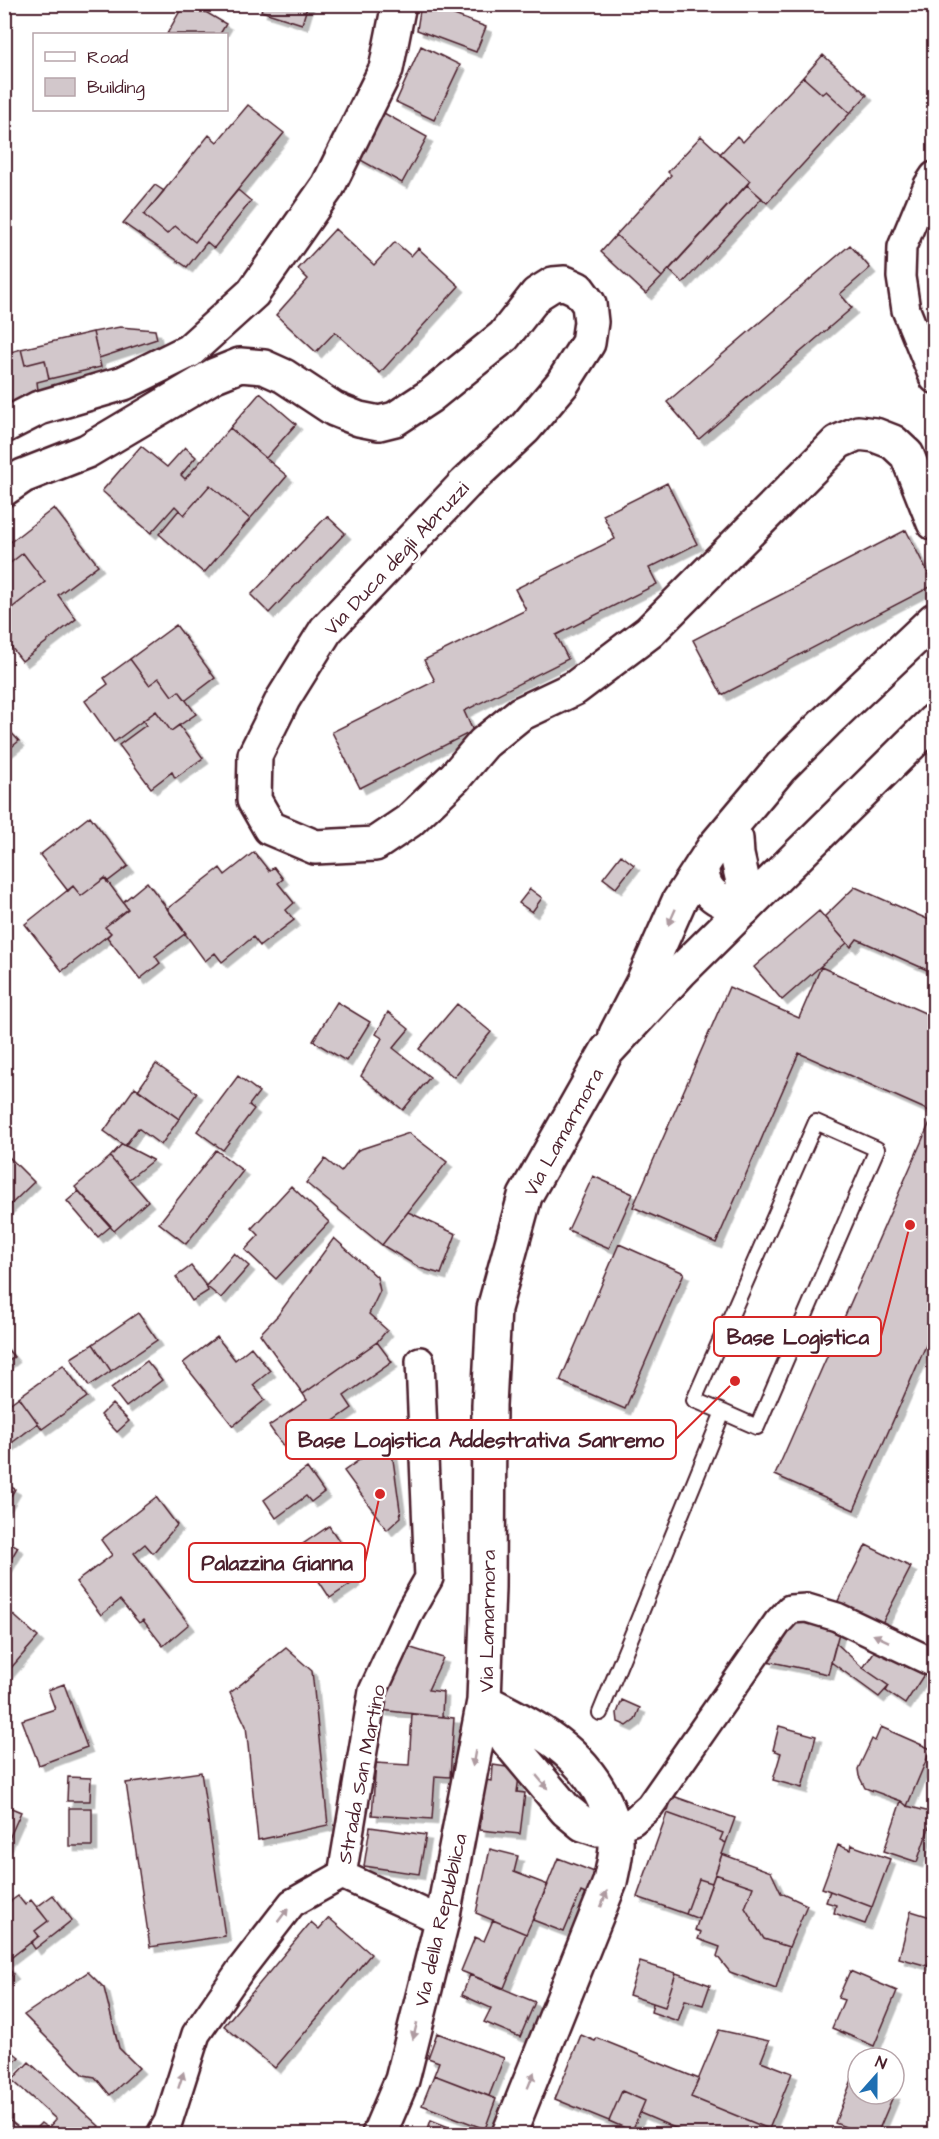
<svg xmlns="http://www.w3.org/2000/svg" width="939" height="2139" font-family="'Architects Daughter',sans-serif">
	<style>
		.building { fill: #d2c7cb; stroke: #4a1f2b; stroke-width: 1.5; filter: url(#shadow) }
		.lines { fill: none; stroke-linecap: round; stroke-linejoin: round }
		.lane-casing { stroke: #4a1f2b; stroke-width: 18 }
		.street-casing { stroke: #4a1f2b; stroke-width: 32 }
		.secondary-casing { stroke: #4a1f2b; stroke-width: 38 }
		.primary-casing { stroke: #4a1f2b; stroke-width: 38 }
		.lane { stroke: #fff; stroke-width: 14 }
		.street { stroke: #fff; stroke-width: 27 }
		.secondary { stroke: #fff; stroke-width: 33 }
		.primary { stroke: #fff; stroke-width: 33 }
		.oneway { fill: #ae9aa0 }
		.labels { text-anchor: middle; stroke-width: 5; stroke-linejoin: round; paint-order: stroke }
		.street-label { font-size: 20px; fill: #4a1f2b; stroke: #fff }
		.leader { fill: none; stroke: #d62828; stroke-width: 2 }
		.callout-dot { fill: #d62828; stroke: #fff; stroke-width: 2 }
		.callout { fill: #fff; stroke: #d62828; stroke-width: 2 }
		.callout-label { font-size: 21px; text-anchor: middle; font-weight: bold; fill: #4a1f2b }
	</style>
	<defs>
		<filter id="shadow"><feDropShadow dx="5.5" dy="5.5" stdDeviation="0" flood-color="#0004"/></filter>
	</defs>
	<rect width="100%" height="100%" fill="#fff"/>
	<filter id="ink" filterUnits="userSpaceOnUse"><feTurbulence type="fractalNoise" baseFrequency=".0167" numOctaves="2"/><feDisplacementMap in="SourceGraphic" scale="12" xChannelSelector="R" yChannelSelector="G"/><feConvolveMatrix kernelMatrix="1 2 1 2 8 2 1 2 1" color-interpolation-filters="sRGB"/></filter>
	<g filter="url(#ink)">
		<path class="building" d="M184 4H192L226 24 220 34H167Z
			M263 4H308L302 24 261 11Z
			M421 4H438L436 8 486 27 476 52 417 30Z
			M421 46 460 65 434 120 396 102Z
			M823 55 867 95 850 113 826 91 822 94 803 77Z
			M803 77 822 94 826 91 850 113 767 203 747 185 750 181 720 154 737 136 743 142Z
			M248 105 284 133 195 242 175 226 167 234 144 215 209 135 217 142Z
			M382 112 427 137 402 183 357 158Z
			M701 136 750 181 662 277 616 235 671 175 668 172Z
			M155 185 164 191 144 215 167 234 175 226 195 242 238 190 251 201 214 248 207 242 187 267 123 223Z
			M747 185 762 198 683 283 669 270Z
			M335 229 374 265 395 242 411 256 418 248 459 286 380 373 335 332 316 352 276 315 308 279 298 269Z
			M616 235 662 277 646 294 601 252Z
			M850 245 870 268 840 294 852 308 699 439 667 402Z
			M120 327 155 330 157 339 99 358 93 332Z
			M93 332 101 367 49 379 45 360 25 365 21 349Z
			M21 349 25 365 45 360 49 379 37 382 38 390 4 406V354Z
			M260 393 296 424 266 458 230 428Z
			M230 428 287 476 250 519 210 485 184 515 175 506 151 533 102 491 141 446 167 467 185 447 196 457 181 475 185 479Z
			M667 483 697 544 649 568 657 584 556 635 568 659 464 711 473 731 360 788 332 732 435 681 424 660 526 610 515 589 615 539 603 515Z
			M210 485 250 519 204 573 159 534 179 510 184 515Z
			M54 508 98 565 58 595 76 619 22 661 4 638V614L45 582 23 553 4 568V547Z
			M327 516 345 533 269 613 251 595Z
			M906 530 934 585 722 695 693 640Z
			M23 553 45 582 4 614V568Z
			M176 625 215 678 186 700 179 691 172 696 159 678 149 685 130 659Z
			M130 659 149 685 159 678 172 696 179 691 196 714 171 731 156 711 114 742 85 701 108 684 104 678Z
			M156 711 171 731 179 725 203 758 175 778 172 772 151 788 119 745 146 725 143 721Z
			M4 725 19 741 4 753Z
			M90 816 128 866 107 882 105 878 81 896 73 886 68 891 40 855Z
			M254 852 269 871 274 867 283 879 278 883 294 903 286 910 294 920 260 946 253 937 222 962 215 953 205 961 167 909 220 868 225 875Z
			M621 855 634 865 616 888 603 878Z
			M105 878 128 909 105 927 111 933 62 971 25 924 73 886 81 896Z
			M147 882 186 933 155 956 160 963 140 979 107 937 111 933 105 927 128 909 123 902Z
			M855 887 934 922V973L857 939 851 947 824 917Z
			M530 889 542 898 532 912 519 903Z
			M819 911 847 943 782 1000 754 967Z
			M821 967 934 1017V1327L854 1510 775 1475 934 1113 799 1053 716 1243 633 1207 729 987 799 1018Z
			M337 1002 370 1022 346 1061 313 1041Z
			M457 1004 491 1032 454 1077 419 1049Z
			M388 1012 409 1029 393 1048 430 1077 403 1110 361 1076 382 1038 376 1034Z
			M156 1064 197 1093 179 1119 138 1090Z
			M238 1076 259 1092 249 1105 254 1109 223 1150 197 1131Z
			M135 1087 179 1119 161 1145 138 1128 125 1146 104 1131Z
			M409 1133 447 1162 382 1245 306 1183 325 1159 341 1172 358 1150Z
			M122 1144 153 1160 129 1179 110 1157Z
			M216 1150 243 1171 186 1244 159 1223Z
			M7 1155 34 1182 4 1211V1158Z
			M110 1157 148 1201 114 1231 75 1187Z
			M593 1176 633 1194 609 1248 568 1230Z
			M291 1186 329 1222 276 1279 245 1250 259 1235 252 1228Z
			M79 1191 111 1226 98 1237 67 1201Z
			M408 1212 456 1234 441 1274 420 1268 382 1245Z
			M334 1238 377 1277 380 1291 369 1314 387 1330 377 1342 303 1394 260 1334 278 1315Z
			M619 1244 684 1273 625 1409 560 1381Z
			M234 1253 249 1266 221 1298 206 1286Z
			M191 1266 206 1286 208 1291 192 1301 176 1277Z
			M138 1313 157 1340 111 1371 93 1344Z
			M217 1337 235 1360 251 1347 270 1371 253 1385 265 1400 233 1426 183 1363Z
			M377 1342 392 1362 344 1396 352 1408 288 1453 269 1426 307 1400 303 1394Z
			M93 1344 111 1371 89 1386 71 1358Z
			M4 1345 14 1357 4 1365Z
			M147 1361 162 1380 126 1407 111 1388Z
			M63 1365 87 1397 42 1429 19 1397Z
			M19 1397 38 1423 9 1445 4 1438V1408Z
			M112 1404 129 1421 117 1432 101 1415Z
			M390 1438 401 1517 387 1530 344 1471Z
			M307 1468 324 1492 311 1502 306 1496 276 1518 264 1500Z
			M4 1483 15 1489 4 1508Z
			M156 1497 177 1525 153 1553 145 1544 134 1553 189 1624 163 1646 143 1620 139 1623 120 1600 101 1615 76 1582 112 1555 101 1540Z
			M329 1526 352 1560 344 1565 355 1581 330 1598 297 1548Z
			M4 1539 18 1547 4 1571Z
			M866 1545 911 1567 880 1627 836 1605Z
			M9 1611 38 1637 4 1676V1616Z
			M793 1620 840 1629 828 1674 767 1661Z
			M836 1643 863 1668 889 1686 879 1697 831 1662Z
			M880 1643 925 1673 905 1704 886 1691 889 1686 863 1668Z
			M408 1647 443 1658 428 1690 443 1692 442 1717 381 1710Z
			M286 1648 312 1671 328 1825 258 1840 246 1726 230 1693Z
			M64 1684 87 1747 39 1765 22 1720 55 1709 48 1690Z
			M622 1700 640 1708 635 1720 627 1726 618 1722 617 1713Z
			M412 1714 454 1718 450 1777 435 1776 432 1819 372 1815 376 1763 409 1765Z
			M779 1726 816 1736 802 1788 773 1780 781 1753 773 1750Z
			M881 1727 931 1749 907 1806 901 1801 865 1788 859 1776 858 1769 872 1739 875 1741Z
			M493 1765 520 1769 517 1792 525 1793 520 1834 480 1830 485 1780 492 1781Z
			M201 1772 225 1936 150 1947 126 1783Z
			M68 1777 91 1778 90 1801H67Z
			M673 1796 735 1818 726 1843 720 1840 723 1833 667 1813Z
			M901 1801 907 1806 934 1813 917 1862 884 1851Z
			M4 1805 21 1812 4 1850Z
			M69 1808H92V1846H69Z
			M667 1813 723 1833 720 1840 726 1843 712 1883 699 1879 686 1914 637 1897Z
			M370 1827 426 1835 419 1874 364 1866Z
			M838 1845 850 1850 851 1845 890 1859 872 1907 822 1888Z
			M490 1849 518 1856 514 1872 548 1885 526 1934 476 1913Z
			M722 1854 771 1872 781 1893 807 1905 789 1947 764 1939 745 1908 753 1887 715 1874Z
			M558 1858 597 1873 588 1895 581 1892 564 1932 533 1920Z
			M715 1874 753 1887 745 1908 764 1939 789 1947 776 1989 730 1972 717 1956 720 1947 698 1939 701 1932 695 1930Z
			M699 1879 712 1883 699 1919 686 1914Z
			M830 1891 872 1907 865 1924 834 1913 836 1905 826 1902Z
			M53 1895 72 1920 35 1949 31 1943 39 1936 35 1931 48 1921 37 1907Z
			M18 1896 25 1905 31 1900 48 1921 35 1931 39 1936 4 1963V1906Z
			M911 1911 934 1918V1942L928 1966 899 1958Z
			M329 1918 371 1954 275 2068 224 2026 311 1922 319 1929Z
			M493 1920 526 1934 504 1988 461 1971 475 1937 484 1941Z
			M640 1962 676 1973 665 2007 629 1995Z
			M4 1963 13 1974 4 1981Z
			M850 1971 897 1991 874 2046 832 2028 844 2000 838 1998Z
			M88 1972 104 1988 119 2048 139 2068 110 2095 95 2077 84 2075 24 2015Z
			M676 1973 710 1985 703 2005 685 2000 678 2021 651 2012 653 2003 665 2007Z
			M470 1975 535 2002 520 2037 484 2022 491 2008 462 1995Z
			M719 2030 769 2041 761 2061 792 2073 769 2129 691 2097Z
			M437 2033 504 2058 489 2096 434 2075 439 2062 428 2058Z
			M581 2035 595 2041 597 2038 699 2079 691 2097 769 2129 767 2134H681L678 2133 680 2130 640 2113 645 2101 622 2091 609 2121 555 2099Z
			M4 2045 19 2057 8 2069 4 2066Z
			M29 2062 99 2126 91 2134H55L48 2128 56 2119 12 2080Z
			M855 2072 858 2074V2094H894L877 2134H864L835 2123Z
			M434 2075 496 2099 485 2129 422 2105Z
			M622 2091 645 2101 632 2131 609 2121Z
			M4 2116 27 2134H4Z
			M431 2120 466 2134H426Z
			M41 2123 48 2128 55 2134H30Z
			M200 2129 212 2134H197Z"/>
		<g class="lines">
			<g class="lane-casing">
				<path id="lane" d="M600 1713 723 1412 757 1427 877 1149 816 1122 694 1400 723 1412"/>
			</g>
			<g class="street-casing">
				<path id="street" d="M934 176 928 185 902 247 901 277 906 310 934 379
					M614 1828 633 1821 650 1806 778 1622 790 1609 807 1608 837 1617 934 1663
					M342 1875 373 1691 410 1611 429 1578 420 1361
					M161 2134 168 2122 196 2034 241 1969 292 1903 342 1875 442 1921"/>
			</g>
			<g class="secondary-casing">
				<path id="secondary" d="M4 426 39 408 124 383 189 351 253 293 328 186 386 69 399 4
					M4 489 23 476 87 451 215 375 240 365 264 367 284 376 334 409 359 419 379 423 395 419 430 396 504 336 537 294 553 284 565 283 578 289 589 304 591 322 588 343 562 384 525 428 465 484 326 630 283 699 255 755 254 800 270 828 315 847 375 844 409 821 455 777 484 743 520 714 575 688 649 632 838 442 858 433 875 435 893 442 907 455 934 523
					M702 865C701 896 719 900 744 909V886L737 855 736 839
					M616 1034 643 982 679 901 714 847 781 767 826 722 934 620"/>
			</g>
			<g class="primary-casing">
				<path id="primary" d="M484 1701C533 1726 581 1749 605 1802 611 1816 617 1830 616 1846 616 1858 612 1871 610 1882L509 2134
					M484 1701 508 1741 566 1810 583 1824 598 1829 614 1828
					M379 2134 402 2080 442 1921 484 1701 488 1587 489 1405 494 1309 525 1196 607 1051 680 972 934 721"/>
			</g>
			<use href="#lane" class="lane"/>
			<use href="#street" class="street"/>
			<use href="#secondary" class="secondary"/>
			<use href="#primary" class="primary"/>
		</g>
		<defs><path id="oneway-solid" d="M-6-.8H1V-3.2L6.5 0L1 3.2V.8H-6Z" transform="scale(1.5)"/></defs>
		<g class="oneway">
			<use href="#oneway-solid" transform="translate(672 917) rotate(114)"/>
			<use href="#oneway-solid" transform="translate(881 1638) rotate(-155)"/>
			<use href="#oneway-solid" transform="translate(474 1758) rotate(100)"/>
			<use href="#oneway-solid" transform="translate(542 1782) rotate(50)"/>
			<use href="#oneway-solid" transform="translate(604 1899) rotate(-70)"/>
			<use href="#oneway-solid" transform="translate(283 1915) rotate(-53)"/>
			<use href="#oneway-solid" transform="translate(415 2031) rotate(104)"/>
			<use href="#oneway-solid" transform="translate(181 2080) rotate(-72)"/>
			<use href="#oneway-solid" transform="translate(531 2080) rotate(-68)"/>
		</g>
	</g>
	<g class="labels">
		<g class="street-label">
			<text transform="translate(396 558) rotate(-47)" y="7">Via Duca degli Abruzzi</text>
			<text transform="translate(563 1132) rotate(-61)" y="7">Via Lamarmora</text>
			<text transform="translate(487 1621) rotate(-89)" y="7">Via Lamarmora</text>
			<text transform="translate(361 1774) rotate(-79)" y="7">Strada San Martino</text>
			<text transform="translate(440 1920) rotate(-77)" y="7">Via della Repubblica</text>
		</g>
	</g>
	<path class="leader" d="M910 1225L881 1336M735 1381L676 1439M380 1494L365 1562"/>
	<g class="callout-dot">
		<circle cx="910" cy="1225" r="6"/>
		<circle cx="735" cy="1381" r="6"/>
		<circle cx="380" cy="1494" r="6"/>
	</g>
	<g class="callout">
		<rect x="714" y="1317" width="167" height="39" rx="6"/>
		<rect x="286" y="1420" width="390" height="39" rx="6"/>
		<rect x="189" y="1543" width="176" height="39" rx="6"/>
	</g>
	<g class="callout-label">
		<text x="798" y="1344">Base Logistica</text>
		<text x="481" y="1447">Base Logistica Addestrativa Sanremo</text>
		<text x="277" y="1570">Palazzina Gianna</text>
	</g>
	<rect width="939" height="2139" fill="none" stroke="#fff" stroke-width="24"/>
	<rect x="12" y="12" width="915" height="2115" fill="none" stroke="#4a1f2b" stroke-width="2" filter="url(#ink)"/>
	<rect x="33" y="33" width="195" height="78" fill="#ffffff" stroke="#b7a5aa" stroke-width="1.5"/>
	<rect x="45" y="52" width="30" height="9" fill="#ffffff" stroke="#b7a5aa" stroke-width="1.5"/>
	<text x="87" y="63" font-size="18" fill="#4a1f2b">Road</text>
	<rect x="45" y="78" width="30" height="18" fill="#d2c7cb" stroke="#b7a5aa" stroke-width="1.5"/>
	<text x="87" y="93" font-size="18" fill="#4a1f2b">Building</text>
	<g transform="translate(876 2076) rotate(21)"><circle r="28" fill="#ffffff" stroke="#b7a5aa" stroke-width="1.5"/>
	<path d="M0-4.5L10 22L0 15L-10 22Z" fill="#1f6fb2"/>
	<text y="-9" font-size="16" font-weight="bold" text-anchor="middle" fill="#4a1f2b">N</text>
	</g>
</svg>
